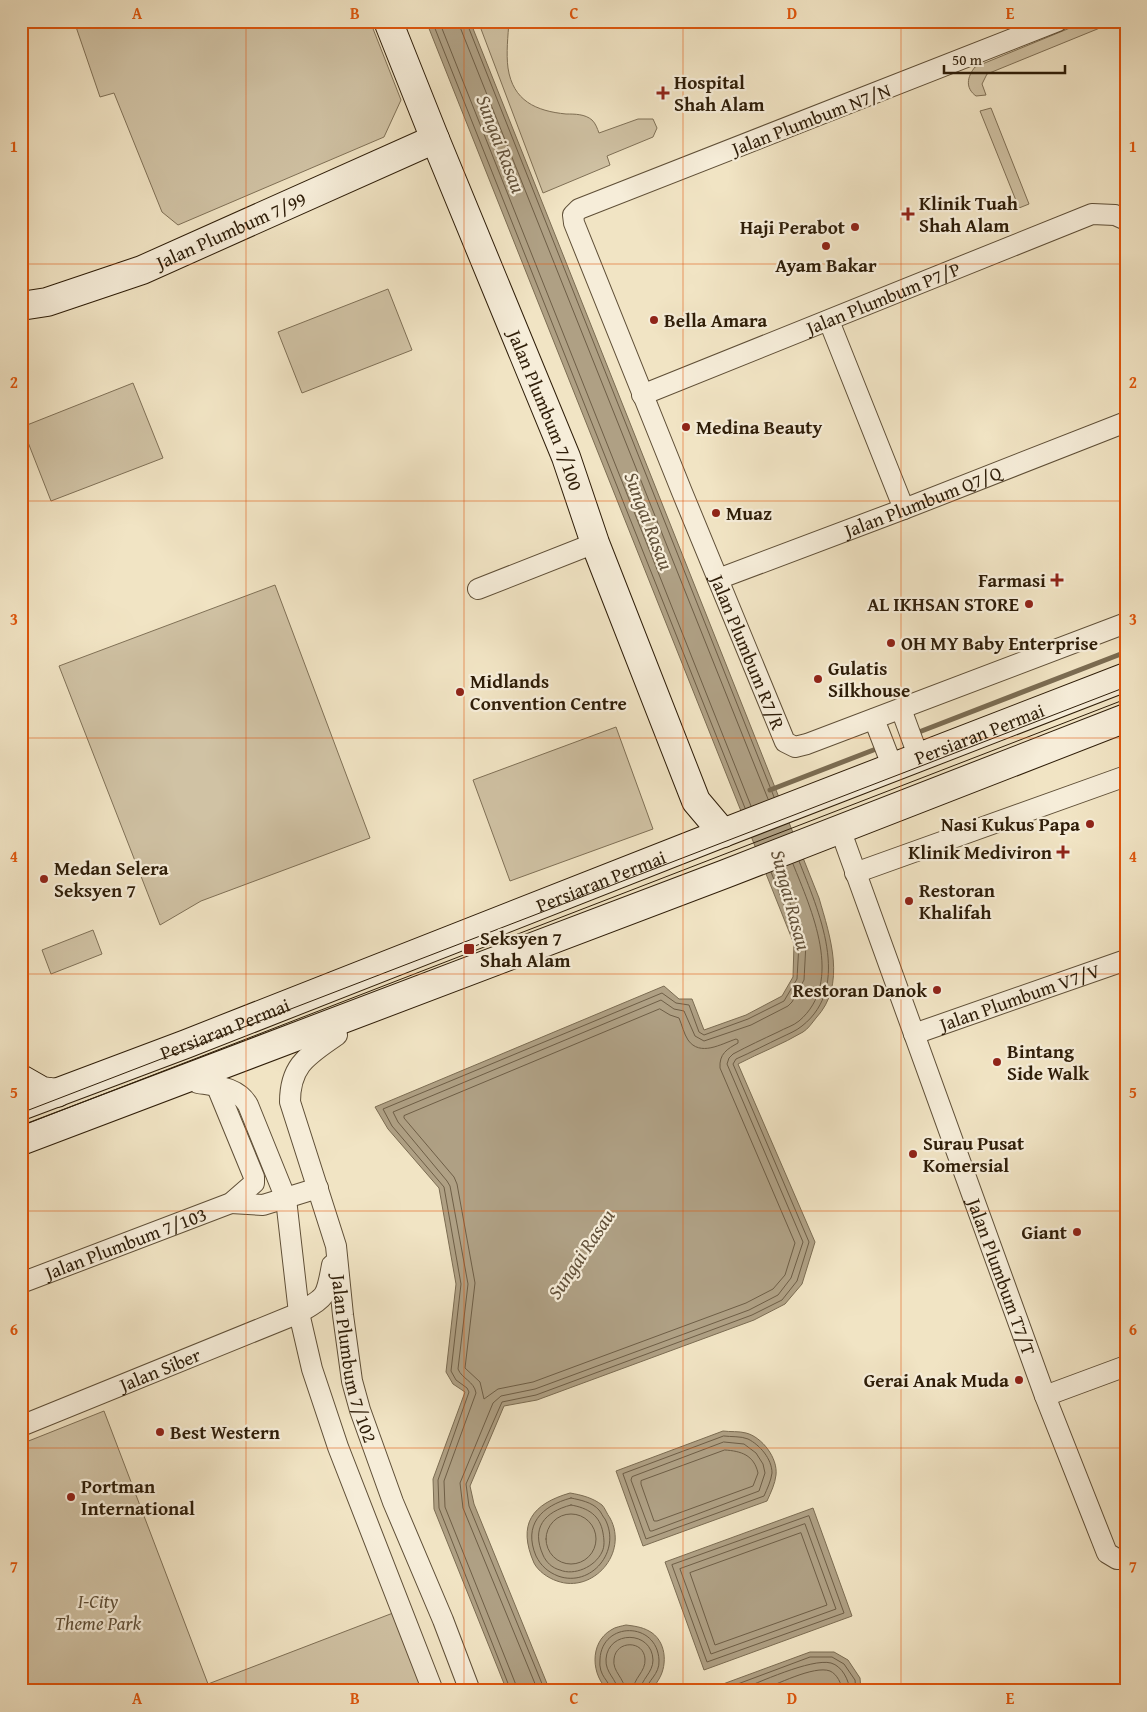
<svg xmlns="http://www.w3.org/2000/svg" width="1147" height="1712" font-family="'Gentium Book Plus',serif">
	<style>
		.green { fill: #d0c2a4; stroke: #7f7056 }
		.water { fill: #afa084; stroke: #7b6c52 }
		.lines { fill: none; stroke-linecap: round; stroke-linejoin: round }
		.shore { stroke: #6e5e46; stroke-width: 1 }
		.stream { stroke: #7b6c52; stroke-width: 5 }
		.street-casing { stroke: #5f4f37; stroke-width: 22 }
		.secondary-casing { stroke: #2e1d08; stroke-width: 30 }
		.street { stroke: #f6edd9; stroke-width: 20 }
		.secondary { stroke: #f6edd9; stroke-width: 28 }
		.tram { stroke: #2e1d08; stroke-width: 1 }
		.grid { fill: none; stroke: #df560c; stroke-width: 1; stroke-opacity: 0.55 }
		.poi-dot { fill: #8f2418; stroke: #f6edd9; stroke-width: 2 }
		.labels { text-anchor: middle; stroke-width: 4.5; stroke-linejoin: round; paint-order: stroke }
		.poi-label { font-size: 19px; font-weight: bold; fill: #2e1d08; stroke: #f6edd9; text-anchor: start }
		.street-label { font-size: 19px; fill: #2e1d08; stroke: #f6edd9 }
		.park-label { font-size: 19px; font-style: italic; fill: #5f4f37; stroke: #f6edd9 }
		.water-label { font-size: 20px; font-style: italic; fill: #62513a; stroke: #f6edd9 }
		.neatline { fill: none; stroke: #df560c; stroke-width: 2 }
		.grid-label { font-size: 16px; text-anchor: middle; font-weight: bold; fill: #df560c }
	</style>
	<rect width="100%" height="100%" fill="#f1e4c4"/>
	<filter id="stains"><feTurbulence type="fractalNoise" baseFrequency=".004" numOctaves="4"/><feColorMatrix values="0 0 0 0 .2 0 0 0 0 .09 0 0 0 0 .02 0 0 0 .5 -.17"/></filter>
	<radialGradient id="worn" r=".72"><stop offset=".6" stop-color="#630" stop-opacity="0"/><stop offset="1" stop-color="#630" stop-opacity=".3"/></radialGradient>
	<path class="green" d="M74 21H370L401 100 384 137 178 225 162 212 114 93 100 97Z
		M478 21H509C508 36 506 53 508 68 513 101 536 111 566 114 575 114 585 114 592 120 596 124 597 128 599 133L638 119H653L657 128 653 137 607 156 610 165 543 193Z
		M1087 21H1117L987 74 982 84 986 95 976 96C965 88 967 77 975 67Z
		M991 108 1029 204 1019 208 980 111Z
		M388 289 412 350 302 393 278 332Z
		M133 383 163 458 51 501 22 427Z
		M275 585 370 838 201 901 160 925 59 666Z
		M616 727 653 829 510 881 473 780Z
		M93 930 102 954 51 974 42 950Z
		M104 1411 208 1684 393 1613 423 1691H21V1444Z"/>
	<path class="water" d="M426 21H470L819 898C830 936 847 985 816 1018 812 1023 808 1029 803 1032 783 1044 759 1053 738 1064L815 1242 802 1284 785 1304 754 1320 537 1400 504 1406 470 1486 474 1504 550 1691H507L434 1509 433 1479 465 1392 453 1384 446 1372 456 1284 439 1188 388 1129 375 1107 664 986 679 999H692L704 1030 746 1015 782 996 793 977 794 944Z
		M723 1431C730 1432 739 1431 746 1433 762 1437 778 1458 776 1475 775 1484 771 1492 767 1501L643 1546 616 1471Z
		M570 1493C582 1495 593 1498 602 1505 605 1508 607 1514 610 1518 629 1553 593 1594 557 1581 548 1578 538 1571 534 1563 517 1524 532 1504 570 1493Z
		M813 1508 852 1616 704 1670 665 1562Z
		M626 1625C634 1626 642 1627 649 1631 666 1640 668 1664 659 1679 656 1684 653 1689 648 1691 641 1693 618 1691 609 1691 591 1676 589 1643 611 1630 615 1627 622 1626 626 1625Z
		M810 1652H834L848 1660 860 1678 861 1691H704Z"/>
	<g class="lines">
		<path class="shore" d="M432 21 745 808
			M439 21 751 806
			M459 21 460 27 768 799
			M466 21 774 797
			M660 1009 670 1015 679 1018C682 1025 684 1034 688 1040 700 1057 721 1044 736 1039L738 1040V1043C727 1049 719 1054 720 1068L795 1243 785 1275 773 1289 746 1303 533 1382 498 1389 484 1399 480 1382 465 1368 475 1283 457 1184 454 1177 404 1118V1116Z
			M724 1436C731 1437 741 1436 748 1439 760 1445 772 1459 772 1473 771 1481 767 1489 764 1496L646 1539 623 1474Z
			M724 1442 744 1444 756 1453 763 1464 765 1473 759 1491 652 1531H650L631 1480 632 1477Z
			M725 1450C741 1451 754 1455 758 1473L753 1486 657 1521H654L641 1484V1481Z
			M571 1498C580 1500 592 1502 599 1510 601 1512 603 1517 605 1519 622 1551 591 1588 558 1576 548 1572 541 1566 536 1556 523 1525 541 1506 571 1498Z
			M571 1505C588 1508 600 1515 603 1533 604 1539 605 1546 602 1552 595 1567 574 1576 560 1570 552 1568 546 1562 543 1555 531 1528 544 1512 571 1505Z
			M546 1539a25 25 0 1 1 50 0a25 25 0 1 1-50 0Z
			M809 1516 844 1613 707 1662 672 1565Z
			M805 1524 836 1609 711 1654 680 1569Z
			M801 1533 827 1605 715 1645 690 1573Z
			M511 1691 439 1508 438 1480 469 1392 467 1388 456 1380 451 1371 461 1284 444 1187 392 1126 383 1109 662 993 676 1003 689 1005 699 1032 704 1035 748 1019 784 1001 797 979 799 943 771 872
			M517 1691 516 1685 445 1507 444 1481 476 1393C474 1381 462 1379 458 1369L468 1284 450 1186 447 1181 398 1122 393 1112 661 1000 674 1009 684 1011 695 1036 704 1041 751 1025 788 1006 792 1002 804 980 806 943 777 870
			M538 1691 463 1508 460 1483 493 1403 501 1396 535 1389 749 1310 778 1295 791 1278 803 1242 727 1064 729 1058 733 1054C748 1046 763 1039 778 1032 785 1028 793 1026 799 1021 845 982 811 909 793 864
			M545 1691 469 1506 466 1484 502 1402 536 1395 752 1315 782 1300 797 1281 809 1242 733 1064 736 1059C752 1052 767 1044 782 1037 788 1034 796 1031 802 1026 853 986 818 910 799 861
			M611 1691C610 1680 598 1677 600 1659 602 1621 657 1621 659 1660 660 1675 647 1680 646 1691
			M618 1691C617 1679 605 1673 606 1659 608 1630 652 1630 653 1660 653 1673 641 1679 640 1691
			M625 1691C625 1678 612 1672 614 1659 616 1640 644 1640 645 1659 646 1672 633 1678 633 1691
			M719 1691 810 1657H832L844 1664 855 1680 856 1691
			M737 1691C758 1683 811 1658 831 1663 842 1666 849 1680 850 1691
			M759 1691C776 1685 814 1665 830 1671 837 1674 842 1684 842 1691"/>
		<path class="stream" d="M919 732 1126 652
			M770 790 876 749"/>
		<g class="street-casing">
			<g id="street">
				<path id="s1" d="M1058 21 579 209 573 215 574 223 682 492 785 742 795 747 807 744 1126 623"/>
				<path d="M829 321 904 509"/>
				<path id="s2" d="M642 395 1092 214 1115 215 1126 220"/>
				<path id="s3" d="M718 579 904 509 1126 422"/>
				<path d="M478 589 595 543"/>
				<path d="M901 709 919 758"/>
				<path d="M874 719 893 768"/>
				<path id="s4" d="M840 829 1045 1396 1107 1553 1117 1559H1126"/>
				<path d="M855 873 1126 776"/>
				<path id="s5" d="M914 1034 1126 960"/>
				<path id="s6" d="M337 1035C309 1055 290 1064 290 1102L336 1246 343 1315 352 1381 360 1410 393 1502 443 1620 470 1691"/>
				<path d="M198 1083C217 1086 238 1087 248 1105L286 1199 299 1313 312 1369 338 1447 433 1691"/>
				<path d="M231 1203 263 1205 318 1188"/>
				<path id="s7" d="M21 1283 231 1203 254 1183V1177L217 1087"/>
				<path d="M1045 1396 1126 1366"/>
				<path id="s8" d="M21 1426 299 1313C327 1296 326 1298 332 1265"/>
			</g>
		</g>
		<g class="secondary-casing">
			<g id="secondary">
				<path id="s9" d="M388 21 435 139 566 457 595 543 696 801 723 833"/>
				<path id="s10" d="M21 306 47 302 142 270 435 139"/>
				<path d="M21 1079 42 1091 57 1093"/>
				<path id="s11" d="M21 1106 186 1044 715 836 1126 677"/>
				<path d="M21 1141 725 874 1126 718"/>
			</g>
		</g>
		<use href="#street" class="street"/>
		<use href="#secondary" class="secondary"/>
		<path class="tram" d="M21 1113 1126 687
			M21 1126 1126 699"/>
	</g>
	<path class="grid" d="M246 21V1691M464 21V1691M683 21V1691M901 21V1691M21 264H1126M21 501H1126M21 738H1126M21 974H1126M21 1211H1126M21 1448H1126"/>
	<g class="poi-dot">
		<path d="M660.5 85.5h5v5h5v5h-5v5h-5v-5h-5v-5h5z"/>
		<path d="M905.5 206.5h5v5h5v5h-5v5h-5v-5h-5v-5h5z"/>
		<circle cx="855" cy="227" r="5"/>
		<circle cx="826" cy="246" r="5"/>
		<circle cx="654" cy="320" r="5"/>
		<circle cx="686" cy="427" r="5"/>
		<circle cx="716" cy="513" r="5"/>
		<path d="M1054.5 572.5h5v5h5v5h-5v5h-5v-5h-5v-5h5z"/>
		<circle cx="1029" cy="604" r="5"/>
		<circle cx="891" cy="643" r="5"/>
		<circle cx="818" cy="679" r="5"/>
		<circle cx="460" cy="692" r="5"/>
		<circle cx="1090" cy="824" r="5"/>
		<path d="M1060.5 844.5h5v5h5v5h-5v5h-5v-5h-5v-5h5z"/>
		<circle cx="44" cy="879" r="5"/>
		<circle cx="909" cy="901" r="5"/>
		<rect x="463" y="943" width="12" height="12" rx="2.5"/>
		<circle cx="937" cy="990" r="5"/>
		<circle cx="997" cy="1062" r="5"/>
		<circle cx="913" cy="1154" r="5"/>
		<circle cx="1077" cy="1232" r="5"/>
		<circle cx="1019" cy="1380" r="5"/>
		<circle cx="160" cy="1432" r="5"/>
		<circle cx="71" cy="1497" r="5"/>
	</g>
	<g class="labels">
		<g class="poi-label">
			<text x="674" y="89">Hospital<tspan x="674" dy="22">Shah Alam</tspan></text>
			<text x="919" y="210">Klinik Tuah<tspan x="919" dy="22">Shah Alam</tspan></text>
			<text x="845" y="234" text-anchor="end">Haji Perabot</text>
			<text x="826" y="272" text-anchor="middle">Ayam Bakar</text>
			<text x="664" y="327">Bella Amara</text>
			<text x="696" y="434">Medina Beauty</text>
			<text x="726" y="520">Muaz</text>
			<text x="1046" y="587" text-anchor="end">Farmasi</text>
			<text x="1019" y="611" text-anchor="end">AL IKHSAN STORE</text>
			<text x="901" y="650">OH MY Baby Enterprise</text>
			<text x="828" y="675">Gulatis<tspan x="828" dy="22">Silkhouse</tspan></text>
			<text x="470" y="688">Midlands<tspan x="470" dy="22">Convention Centre</tspan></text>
			<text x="1080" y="831" text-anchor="end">Nasi Kukus Papa</text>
			<text x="1052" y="859" text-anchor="end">Klinik Mediviron</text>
			<text x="54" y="875">Medan Selera<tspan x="54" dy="22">Seksyen 7</tspan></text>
			<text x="919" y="897">Restoran<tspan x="919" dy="22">Khalifah</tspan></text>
			<text x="480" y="945">Seksyen 7<tspan x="480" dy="22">Shah Alam</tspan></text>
			<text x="927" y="997" text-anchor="end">Restoran Danok</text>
			<text x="1007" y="1058">Bintang<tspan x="1007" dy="22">Side Walk</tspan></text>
			<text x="923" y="1150">Surau Pusat<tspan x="923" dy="22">Komersial</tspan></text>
			<text x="1067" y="1239" text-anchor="end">Giant</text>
			<text x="1009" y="1387" text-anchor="end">Gerai Anak Muda</text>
			<text x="170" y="1439">Best Western</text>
			<text x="81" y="1493">Portman<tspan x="81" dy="22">International</tspan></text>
		</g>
		<g class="street-label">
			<text transform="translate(811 119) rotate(-21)" y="7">Jalan Plumbum N7/N</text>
			<text dy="7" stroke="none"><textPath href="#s10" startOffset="224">Jalan Plumbum 7/99</textPath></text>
			<text dy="7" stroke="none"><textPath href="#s2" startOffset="260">Jalan Plumbum P7/P</textPath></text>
			<text dy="7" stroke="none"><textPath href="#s9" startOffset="420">Jalan Plumbum 7/100</textPath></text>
			<text dy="7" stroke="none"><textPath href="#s3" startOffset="219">Jalan Plumbum Q7/Q</textPath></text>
			<text dy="7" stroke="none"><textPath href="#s1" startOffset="994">Jalan Plumbum R7/R</textPath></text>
			<text dy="7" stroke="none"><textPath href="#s11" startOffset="1028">Persiaran Permai</textPath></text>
			<text dy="7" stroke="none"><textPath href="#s11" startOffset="622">Persiaran Permai</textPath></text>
			<text dy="7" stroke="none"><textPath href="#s5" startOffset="112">Jalan Plumbum V7/V</textPath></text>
			<text dy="7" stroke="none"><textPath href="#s11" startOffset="218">Persiaran Permai</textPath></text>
			<text dy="7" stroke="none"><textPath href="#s7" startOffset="112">Jalan Plumbum 7/103</textPath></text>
			<text dy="7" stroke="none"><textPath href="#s4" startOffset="476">Jalan Plumbum T7/T</textPath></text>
			<text dy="7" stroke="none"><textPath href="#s6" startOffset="352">Jalan Plumbum 7/102</textPath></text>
			<text dy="7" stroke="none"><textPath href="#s8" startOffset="150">Jalan Siber</textPath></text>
		</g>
		<g class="park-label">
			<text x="98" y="1608">I-City<tspan x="98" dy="22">Theme Park</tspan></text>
		</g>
		<g class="water-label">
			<text transform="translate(501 144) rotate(69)" y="7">Sungai Rasau</text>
			<text transform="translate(649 521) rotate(69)" y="7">Sungai Rasau</text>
			<text transform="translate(791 900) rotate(75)" y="7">Sungai Rasau</text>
			<text transform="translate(581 1254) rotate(-56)" y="7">Sungai Rasau</text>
		</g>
	</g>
	<rect width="1147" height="1712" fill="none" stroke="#f1e4c4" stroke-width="55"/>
	<path d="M944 65v8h121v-8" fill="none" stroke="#2e1d08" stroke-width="2.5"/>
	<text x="952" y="65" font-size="15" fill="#2e1d08" stroke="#f6edd9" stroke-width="4" paint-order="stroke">50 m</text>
	<rect x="28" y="28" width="1092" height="1656" class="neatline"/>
	<g class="grid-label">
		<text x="137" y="19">A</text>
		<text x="355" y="19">B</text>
		<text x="574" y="19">C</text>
		<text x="792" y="19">D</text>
		<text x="1010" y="19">E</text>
		<text x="14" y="152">1</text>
		<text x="1133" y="152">1</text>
		<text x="14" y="388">2</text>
		<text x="1133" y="388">2</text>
		<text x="14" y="625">3</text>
		<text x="1133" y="625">3</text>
		<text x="14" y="862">4</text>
		<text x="1133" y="862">4</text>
		<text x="14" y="1098">5</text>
		<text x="1133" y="1098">5</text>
		<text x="14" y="1335">6</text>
		<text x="1133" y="1335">6</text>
		<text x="14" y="1572">7</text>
		<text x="1133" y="1572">7</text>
		<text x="137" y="1704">A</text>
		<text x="355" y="1704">B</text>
		<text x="574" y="1704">C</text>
		<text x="792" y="1704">D</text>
		<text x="1010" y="1704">E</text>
	</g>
	<rect width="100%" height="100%" filter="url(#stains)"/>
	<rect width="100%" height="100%" fill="url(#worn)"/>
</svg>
